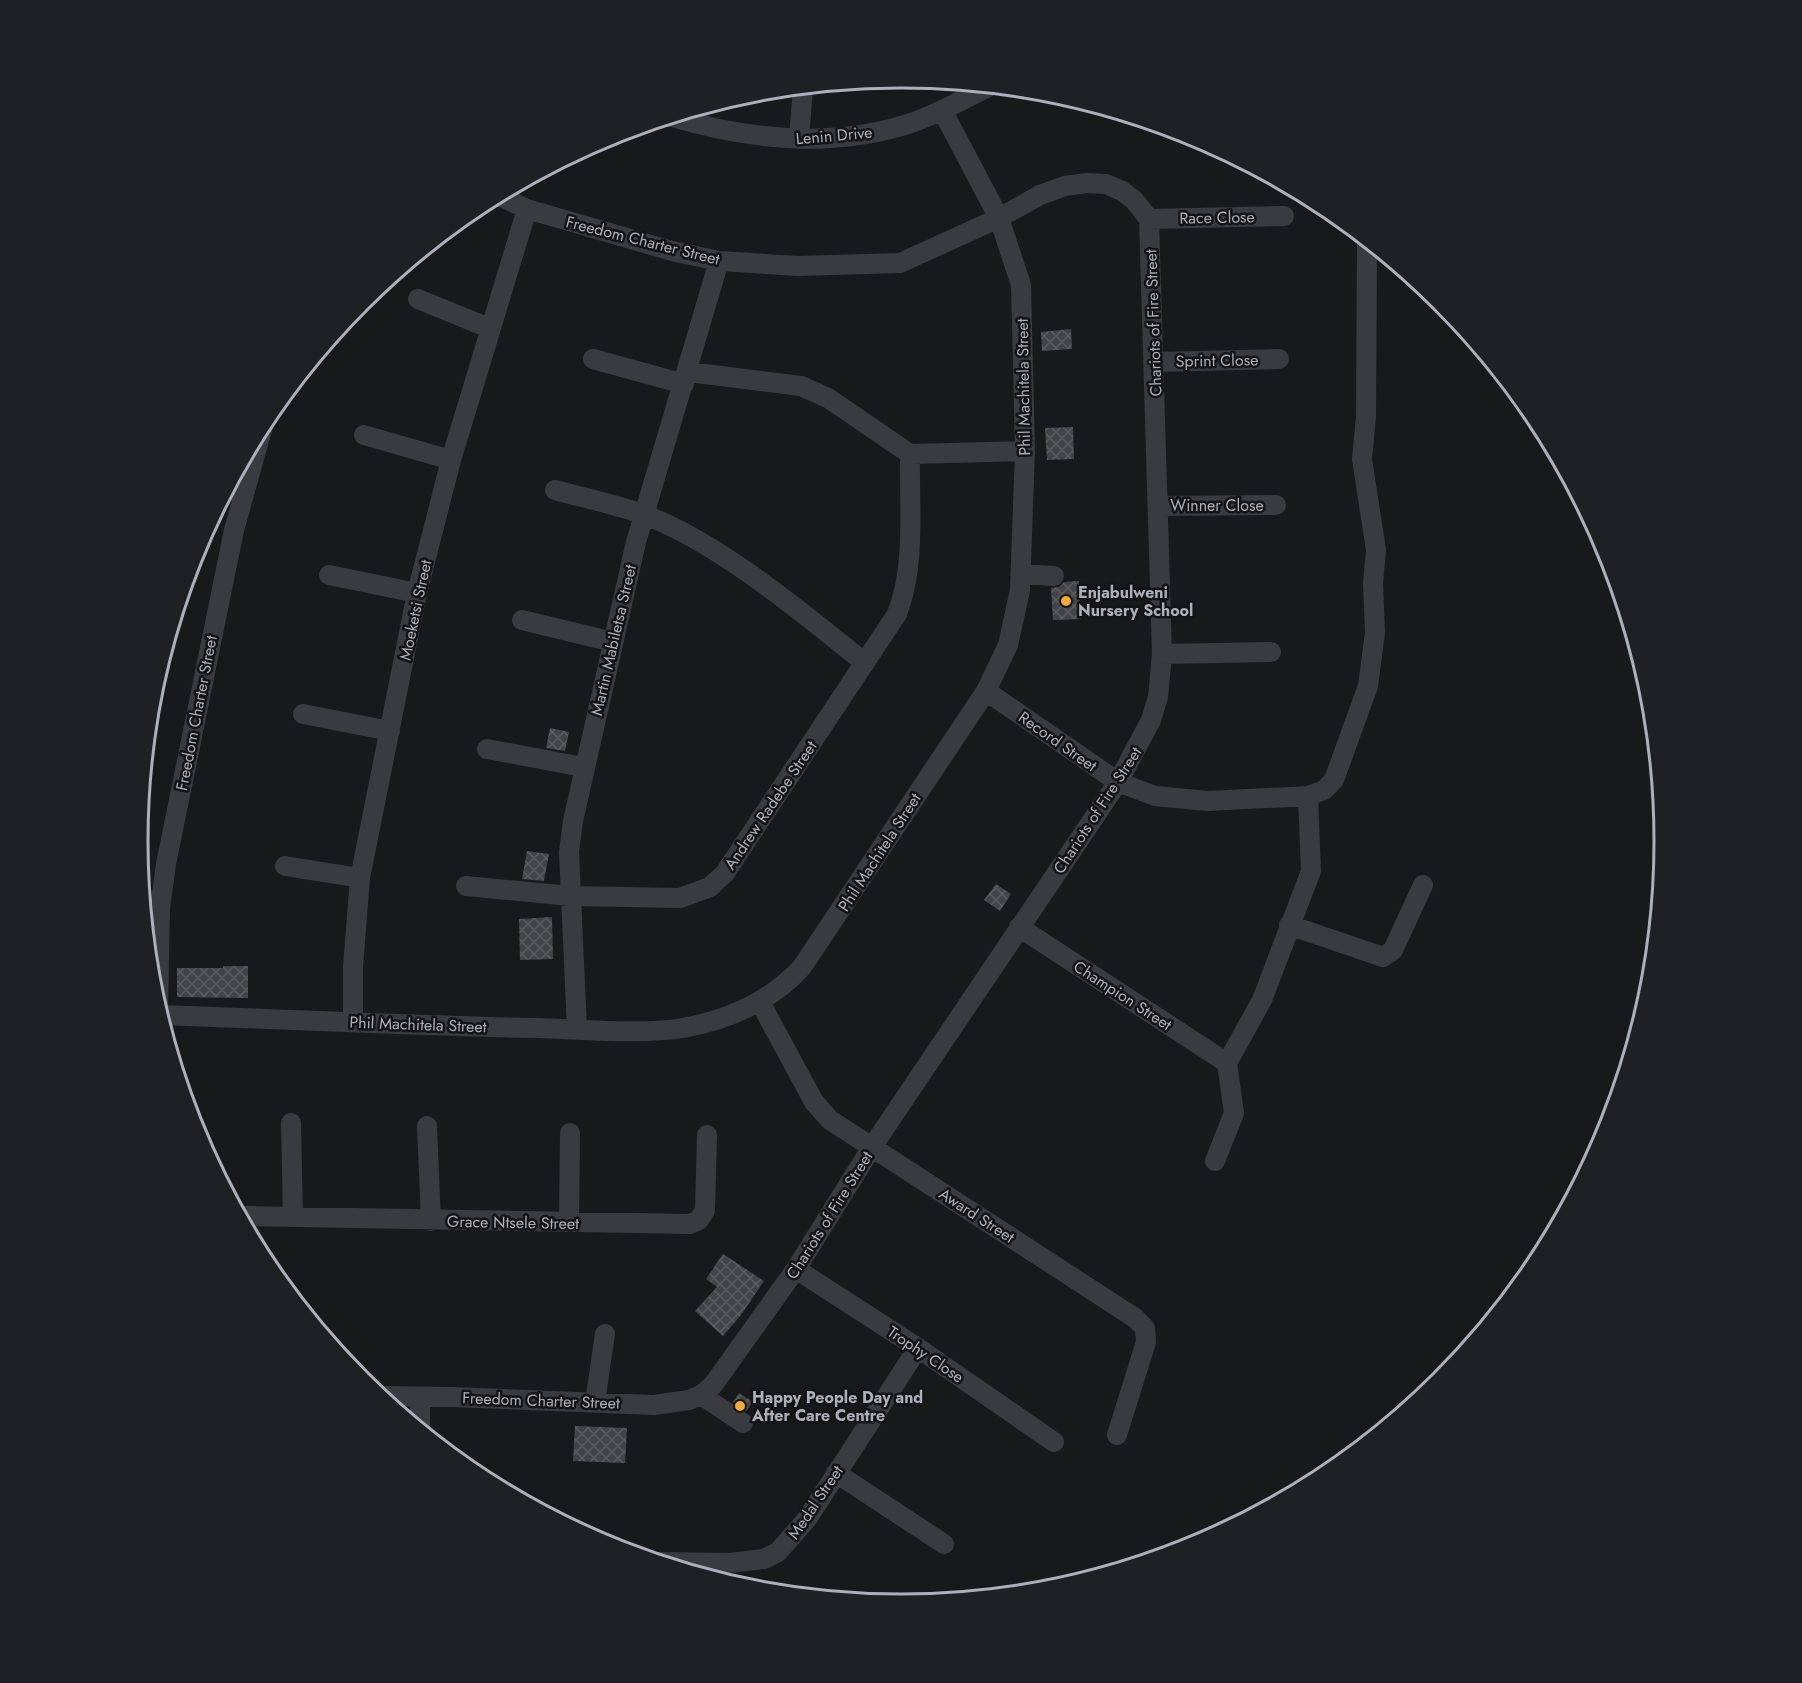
<svg xmlns="http://www.w3.org/2000/svg" width="1802" height="1683" font-family="Jost,sans-serif">
	<style>
		.building { fill: url(#building-cross-hatch) }
		.lines { fill: none; stroke-linecap: round; stroke-linejoin: round }
		.minor { stroke: #393b40; stroke-width: 20 }
		.poi-dot { fill: #f1aa3b; stroke: #131416; stroke-width: 2 }
		.labels { text-anchor: middle; stroke-width: 5; stroke-linejoin: round; paint-order: stroke }
		.street-label { font-size: 16px; fill: #abb0ba; stroke: #131416 }
		.poi-label { font-size: 16px; font-weight: bold; fill: #abb0ba; stroke: #131416; text-anchor: start }
		.rim { fill: none; stroke: #abb0ba; stroke-width: 3 }
	</style>
	<defs>
		<pattern id="building-cross-hatch" width="8" height="8" patternUnits="userSpaceOnUse" patternTransform="scale(1.5)"><rect width="8" height="8" fill="#434448"/><path d="M0 0l8 8M0 8l8-8" fill="none" stroke="#5b5c60"/></pattern>
	</defs>
	<rect width="100%" height="100%" fill="#18191b"/>
	<path class="building" d="M1071 329 1072 349 1042 351 1041 332Z
		M1073 427 1074 459 1047 460 1045 428Z
		M1079 581 1081 619 1053 620 1051 588 1059 587 1064 582Z
		M550 728 569 732 565 751 546 748Z
		M527 851 549 854 544 881 522 879Z
		M996 884 1011 894 1000 911 984 900Z
		M552 917 553 959 520 960 519 919Z
		M223 966H248V998L177 997V968H223Z
		M723 1254 764 1281 741 1315 723 1336 695 1311 717 1287 706 1279Z
		M739 1393 753 1402 746 1411 733 1402Z
		M575 1426 627 1428 625 1463 573 1461Z"/>
	<g class="lines">
		<path class="minor" d="M672 117C750 140 835 149 914 122 940 113 964 99 988 87
			M799 139 803 88
			M1149 219 1284 216
			M418 299 489 328
			M593 359 684 384
			M1155 362 1279 359
			M689 372 801 386 828 398 910 454 1025 451
			M364 435 451 460
			M555 490C584 498 614 504 642 514 716 540 804 614 865 663
			M1159 506 1276 505
			M1021 574 1054 576
			M329 575 417 593
			M522 620 613 642
			M1162 654 1271 652
			M986 691 1118 782 1155 796 1208 801 1308 796 1324 790 1334 780 1368 686 1375 632 1373 583 1376 550 1362 459 1366 417 1367 241
			M303 714 390 731
			M487 749 583 767
			M285 866 360 878
			M466 886 570 896 680 898 710 887 725 873 897 614C916 565 909 506 910 454
			M1289 925 1383 957 1393 950 1423 885
			M1019 927 1227 1063
			M760 1002 814 1102 830 1120 1135 1318 1145 1328 1146 1342 1117 1435
			M158 1011 160 908 166 864 234 530 265 419
			M160 1015C285 1019 411 1026 537 1028 580 1029 642 1035 683 1028 728 1020 771 1001 802 967L986 691 1008 645 1020 590 1025 451 1021 285 999 218 942 110
			M353 1021V967L360 878 417 593 451 460 527 209
			M577 1029 569 852 573 821 636 542 719 261
			M291 1123 293 1217
			M427 1126 431 1221
			M1215 1161 1234 1113 1227 1063 1262 1000 1311 871 1308 796
			M240 1216 690 1224 699 1220 705 1210 707 1135
			M569 1222 570 1133
			M796 1269 918 1348 1054 1442
			M701 1395 743 1423
			M379 1396 452 1397 654 1405 689 1400 701 1395 713 1385 796 1269 872 1147 1118 782 1151 720 1158 697 1162 654 1149 219 1134 200 1122 191 1106 184 1087 183 1065 186 1040 195 999 218 900 263 798 266 719 261 672 251 527 209 498 195
			M420 1397V1429
			M595 1402 605 1334
			M836 1473 944 1544
			M657 1562 730 1563 764 1559 778 1552 807 1519 918 1348"/>
	</g>
	<g class="poi-dot">
		<circle cx="1066" cy="601" r="6"/>
		<circle cx="740" cy="1406" r="6"/>
	</g>
	<g class="labels">
		<g class="street-label">
			<text transform="translate(834 135) rotate(-5)" y="6">Lenin Drive</text>
			<text transform="translate(1217 217) rotate(-1)" y="6">Race Close</text>
			<text transform="translate(643 240) rotate(14)" y="6">Freedom Charter Street</text>
			<text transform="translate(1153 323) rotate(-92)" y="6">Chariots of Fire Street</text>
			<text transform="translate(1217 360) rotate(-1)" y="6">Sprint Close</text>
			<text transform="translate(1023 387) rotate(-91)" y="6">Phil Machitela Street</text>
			<text x="1217" y="511">Winner Close</text>
			<text transform="translate(415 610) rotate(-78)" y="6">Moeketsi Street</text>
			<text transform="translate(613 640) rotate(-77)" y="6">Martin Mabiletsa Street</text>
			<text transform="translate(196 713) rotate(-79)" y="6">Freedom Charter Street</text>
			<text transform="translate(1058 741) rotate(35)" y="6">Record Street</text>
			<text transform="translate(770 805) rotate(-56)" y="6">Andrew Radebe Street</text>
			<text transform="translate(1097 810) rotate(-57)" y="6">Chariots of Fire Street</text>
			<text transform="translate(879 852) rotate(-57)" y="6">Phil Machitela Street</text>
			<text transform="translate(1123 995) rotate(33)" y="6">Champion Street</text>
			<text transform="translate(418 1024) rotate(2)" y="6">Phil Machitela Street</text>
			<text transform="translate(829 1215) rotate(-58)" y="6">Chariots of Fire Street</text>
			<text transform="translate(977 1215) rotate(33)" y="6">Award Street</text>
			<text transform="translate(513 1222) rotate(1)" y="6">Grace Ntsele Street</text>
			<text transform="translate(926 1354) rotate(34)" y="6">Trophy Close</text>
			<text transform="translate(541 1400) rotate(2)" y="6">Freedom Charter Street</text>
			<text transform="translate(815 1502) rotate(-56)" y="6">Medal Street</text>
		</g>
		<g class="poi-label">
			<text x="1078" y="598">Enjabulweni<tspan x="1078" dy="18">Nursery School</tspan></text>
			<text x="752" y="1403">Happy People Day and<tspan x="752" dy="18">After Care Centre</tspan></text>
		</g>
	</g>
	<path d="M0 0H1802V1683H0ZM148 841a753 753 0 1 1 1506 0a753 753 0 1 1-1506 0Z" fill="#1f2023" fill-rule="evenodd"/>
	<path class="rim" d="M148 841a753 753 0 1 1 1506 0a753 753 0 1 1-1506 0Z"/>
</svg>
